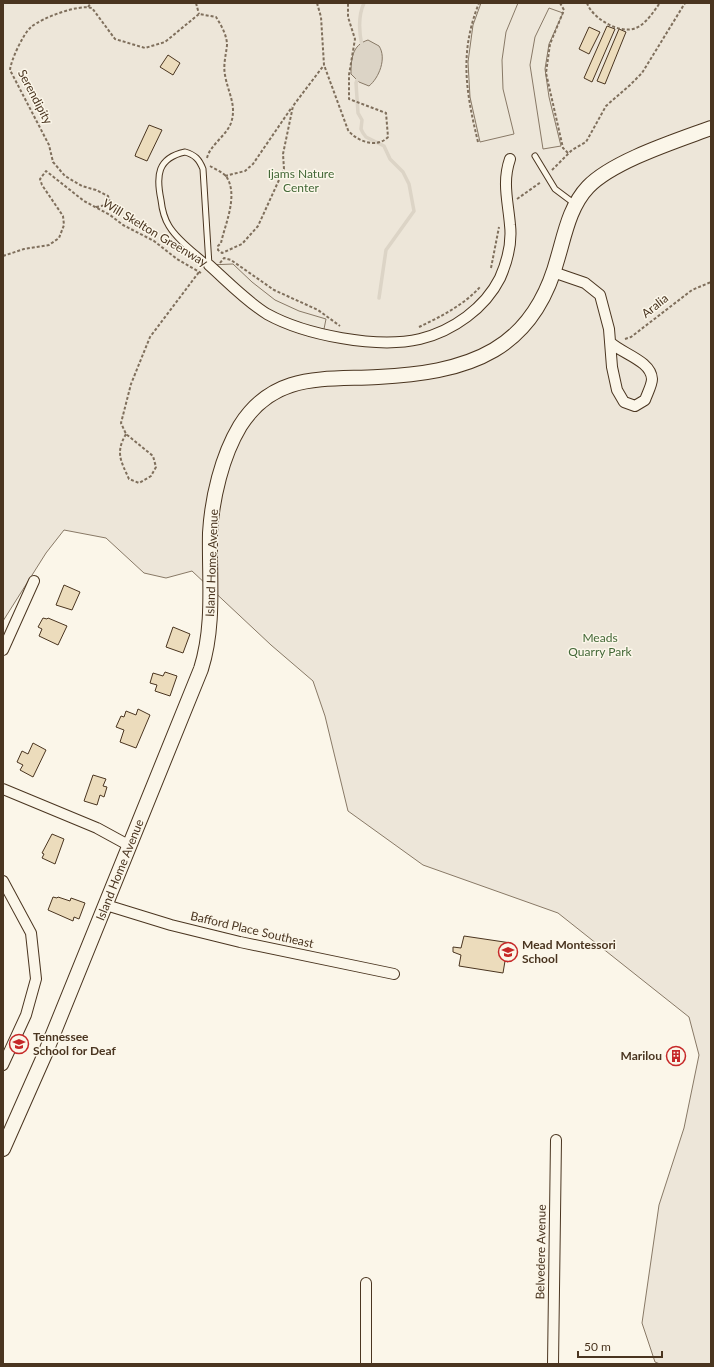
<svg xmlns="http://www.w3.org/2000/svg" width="714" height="1367" font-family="Lato,sans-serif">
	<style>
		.green { fill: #ede6d9; stroke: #887966 }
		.parking { fill: #ede7d9; stroke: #887966 }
		.water { fill: #dcd4c6; stroke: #887966 }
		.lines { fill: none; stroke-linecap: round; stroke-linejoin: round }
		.stream { stroke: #dcd4c6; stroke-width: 3.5 }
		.building { fill: #ecdcbc; stroke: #4a3520 }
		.lane-casing { stroke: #4a3520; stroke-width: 7 }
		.street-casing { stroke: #4a3520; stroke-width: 12 }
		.secondary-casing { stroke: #4a3520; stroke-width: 16 }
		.path { stroke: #7f6f5c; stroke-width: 2; stroke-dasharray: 3 2; stroke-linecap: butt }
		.lane { stroke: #fbf6e9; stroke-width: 5 }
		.street { stroke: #fbf6e9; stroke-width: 10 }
		.secondary { stroke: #fbf6e9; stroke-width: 14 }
		.labels { text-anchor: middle; stroke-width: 3; stroke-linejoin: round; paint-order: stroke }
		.street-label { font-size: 12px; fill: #4a3520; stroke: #fbf6e9 }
		.park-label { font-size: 12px; fill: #436837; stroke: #fbf6e9 }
		.poi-label { font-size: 12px; font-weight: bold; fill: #4a3520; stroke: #fbf6e9; text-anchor: start }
	</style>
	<rect width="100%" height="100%" fill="#fbf6e9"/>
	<path class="green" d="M3 3H711V1364H660L655 1362 642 1323 659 1205 684 1128 699 1055 689 1017 558 913 423 865 348 811 325 716 313 681 271 645 192 571 166 578 144 573 106 538 64 530 46 553 3 621Z"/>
	<path class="parking" d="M481 3H518L506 32 502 60 503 89 514 134 480 142 470 97 468 62 473 25Z
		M549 8 563 13 549 44 545 69 549 97 561 146 543 149 530 65 535 37Z
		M233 264 252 282 275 300 299 311 326 319 323 334 280 320 209 265Z"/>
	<path class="water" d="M368 40 379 46C387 58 379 78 369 86L359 82 351 74C351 59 352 45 368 40Z"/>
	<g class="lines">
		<path class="stream" d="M362 46C359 32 358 16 364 3
			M358 78 356 83 358 113 362 120 361 129 363 133 366 137 384 146 390 159 403 172 409 184 414 211 386 250 379 298"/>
	</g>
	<path class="building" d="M607 26 615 29 592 82 584 78Z
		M589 27 600 32 589 54 579 49Z
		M619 29 626 32 605 84 597 81Z
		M168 55 180 63 173 75 160 67Z
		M149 125 162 130 147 161 135 156 136 153Z
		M64 585 80 592 72 610 56 605Z
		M43 618 47 619 48 618 67 626 58 645 39 636 42 629 38 627Z
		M173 627 190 634 183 653 166 647Z
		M165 672 177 676 170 696 155 691 157 685 150 683 153 673 163 676Z
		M138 709 150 715 136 748 120 742 124 730 116 727 121 716 124 717 126 711 136 715Z
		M33 743 46 750 33 777 20 770 23 765 17 762 22 751 28 754Z
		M93 775 106 779 103 786 107 787 104 797 100 795 97 805 84 801Z
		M52 834 64 839 55 864 42 858 44 854 42 853Z
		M53 897 57 898 58 897 70 901 71 898 85 903 79 919 74 917 73 921 48 910Z
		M464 936 511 943 508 962 505 961 503 973 459 966 461 955 453 952V947L461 948Z
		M672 1051 681 1052 680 1062 671 1061Z"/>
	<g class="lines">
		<g class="lane-casing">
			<path id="lane" d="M185 152C195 155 199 159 203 169L209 265C196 253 178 241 169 226 164 218 162 209 161 200 156 176 157 158 185 152Z
				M535 156 555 189 575 204"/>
		</g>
		<g class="street-casing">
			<path id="street" d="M209 265C228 282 246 301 267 314 305 335 377 349 420 339 453 331 485 308 500 278 507 262 512 242 510 225 508 201 502 182 510 159
				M553 272 585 283 600 295 609 329 612 367 617 390 624 402 635 406 645 400C647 394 652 385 652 379 651 361 623 354 611 343
				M3 650 34 581
				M3 789 97 828 130 846
				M3 881 31 933 36 979 26 1015 3 1065
				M106 905 171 925 240 942 394 974
				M366 1283V1364
				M553 1364 556 1140"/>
		</g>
		<g class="secondary-casing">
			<path id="secondary" d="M3 1149 45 1054 201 669C215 625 209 578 210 533 212 498 222 456 240 426 274 372 323 380 378 377 417 375 460 370 494 350 528 330 548 295 558 257 565 233 570 206 588 187 613 161 676 141 711 128"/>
		</g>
		<path class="path" d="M196 3 199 14
			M317 3 321 17 324 65 348 130C356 141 377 149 388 137L386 113 349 99V75L355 39 348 17V3
			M560 3 564 10 550 44 546 73 563 148 568 153
			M587 3C592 18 620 35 636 28 647 23 653 12 660 3
			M88 7 91 3
			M478 142C466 92 459 53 479 3
			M210 166C215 169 222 172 226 176 239 195 225 224 221 243L218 246V250L222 253 242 244 258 226 284 169 283 154 293 106 324 65
			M552 170 572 150 586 142 606 106 630 85 642 73 685 3
			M225 176 245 171 253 164 292 107
			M517 199 541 182
			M96 207 107 205 110 202 108 196 96 190 82 186 65 176 53 162 49 145 10 70C11 60 23 34 31 27 42 18 78 4 92 8L115 39 145 48 165 42 199 14 216 17C221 25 227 35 227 45 226 55 223 65 225 75 228 93 237 105 231 123 226 136 210 145 207 158
			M3 256 24 249 49 245 59 238 64 225 63 216 42 185 40 179 46 171 84 201 110 215 123 225 154 241 177 259 201 273
			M220 263 224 258 231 260 274 290 318 310 340 326
			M491 268 499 227
			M419 327C440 317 464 305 480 287
			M625 339 631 337 692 290 711 282
			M126 434C115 453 121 461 129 479L139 483 151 476 156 467 153 456 126 434 121 423 131 384 150 337 199 272"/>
		<use href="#lane" class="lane"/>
		<use href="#street" class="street"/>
		<use href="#secondary" class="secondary"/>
	</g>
	<defs>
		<g id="school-ring" transform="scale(1)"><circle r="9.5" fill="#fbf6e9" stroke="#c62828" stroke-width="1.5"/><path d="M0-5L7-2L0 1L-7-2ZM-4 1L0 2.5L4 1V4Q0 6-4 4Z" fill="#c62828"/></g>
		<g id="building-ring" transform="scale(1)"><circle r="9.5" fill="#fbf6e9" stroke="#c62828" stroke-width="1.5"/><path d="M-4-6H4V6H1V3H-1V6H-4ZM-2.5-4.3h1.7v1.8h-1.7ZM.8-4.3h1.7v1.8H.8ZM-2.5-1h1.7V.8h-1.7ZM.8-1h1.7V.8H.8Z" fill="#c62828"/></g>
	</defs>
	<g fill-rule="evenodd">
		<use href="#school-ring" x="508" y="952"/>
		<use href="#school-ring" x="19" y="1044"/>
		<use href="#building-ring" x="676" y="1056"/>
	</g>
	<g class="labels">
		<g class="street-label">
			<text transform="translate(35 97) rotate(62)" y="4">Serendipity</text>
			<text transform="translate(155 233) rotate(31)" y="4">Will Skelton Greenway</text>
			<text transform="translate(655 306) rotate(-38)" y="4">Aralia</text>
			<text transform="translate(212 563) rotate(-88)" y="4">Island Home Avenue</text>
			<text transform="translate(120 870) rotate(-68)" y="4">Island Home Avenue</text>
			<text transform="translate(252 930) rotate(13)" y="4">Bafford Place Southeast</text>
			<text transform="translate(541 1252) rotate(-89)" y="4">Belvedere Avenue</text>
		</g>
		<g class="park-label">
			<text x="301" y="178">Ijams Nature<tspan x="301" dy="14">Center</tspan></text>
			<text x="600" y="642">Meads<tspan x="600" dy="14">Quarry Park</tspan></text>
		</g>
		<g class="poi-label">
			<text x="522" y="949">Mead Montessori<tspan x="522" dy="14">School</tspan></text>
			<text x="33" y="1041">Tennessee<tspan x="33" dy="14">School for Deaf</tspan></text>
			<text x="662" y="1060" text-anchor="end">Marilou</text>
		</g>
	</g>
	<rect width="714" height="1367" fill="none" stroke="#4a3520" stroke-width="8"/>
	<path d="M578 1351v6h84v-6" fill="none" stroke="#4a3520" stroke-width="2"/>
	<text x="584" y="1351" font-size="12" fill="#4a3520" stroke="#fbf6e9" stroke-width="3" paint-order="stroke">50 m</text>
</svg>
